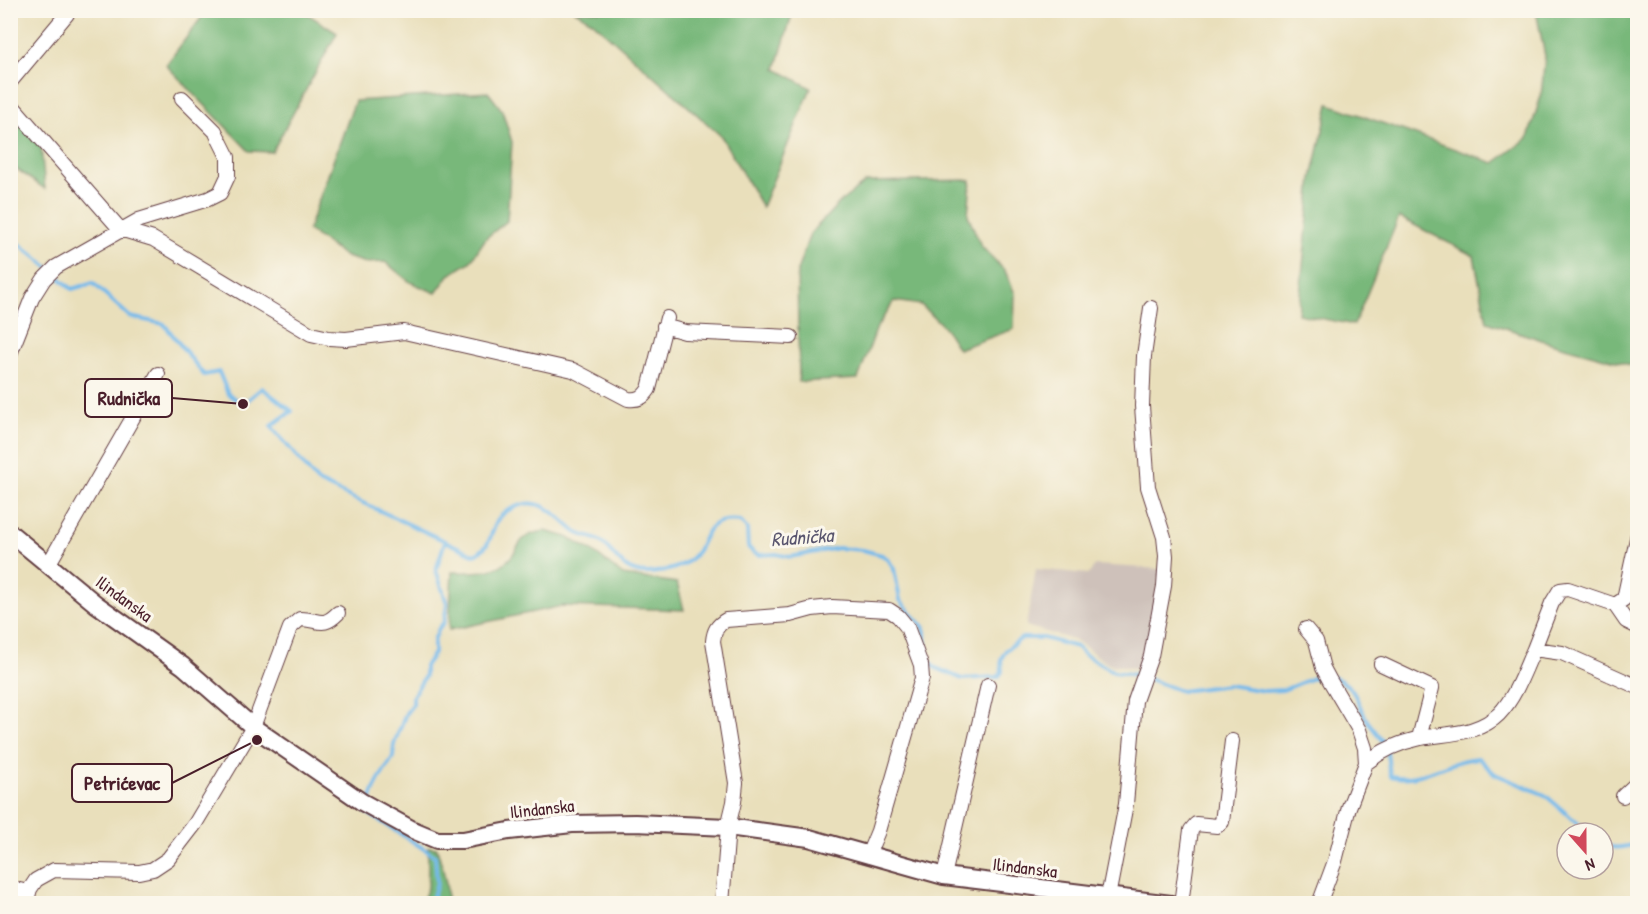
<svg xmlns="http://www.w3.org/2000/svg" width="1648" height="914" font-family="'Patrick Hand',sans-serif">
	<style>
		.industrial { fill: #cec1ba }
		.forest { fill: #78b87a; stroke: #616c52; stroke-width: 1.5 }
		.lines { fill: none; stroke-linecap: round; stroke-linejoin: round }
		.stream { stroke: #75baeb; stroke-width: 4 }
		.minor-casing { stroke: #623c41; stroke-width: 16 }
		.tertiary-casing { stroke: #623c41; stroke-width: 20 }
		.minor { stroke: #fff; stroke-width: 14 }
		.tertiary { stroke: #fff; stroke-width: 16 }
		.labels { text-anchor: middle; stroke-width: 6; stroke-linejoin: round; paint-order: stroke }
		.street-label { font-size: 18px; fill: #4a1f2b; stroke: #fbf7ec }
		.water-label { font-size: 20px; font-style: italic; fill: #59556e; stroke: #fbf7ec }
		.leader { fill: none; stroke: #4a1f2b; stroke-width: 2 }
		.callout-dot { fill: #4a1f2b; stroke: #fbf7ec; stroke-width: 2 }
		.callout { fill: #fbf7ec; stroke: #4a1f2b; stroke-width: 2 }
		.callout-label { font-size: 20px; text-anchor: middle; font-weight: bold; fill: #4a1f2b }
	</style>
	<rect width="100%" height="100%" fill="#fbf7ec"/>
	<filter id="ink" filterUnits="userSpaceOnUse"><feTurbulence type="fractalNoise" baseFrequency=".0167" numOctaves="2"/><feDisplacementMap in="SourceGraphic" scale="12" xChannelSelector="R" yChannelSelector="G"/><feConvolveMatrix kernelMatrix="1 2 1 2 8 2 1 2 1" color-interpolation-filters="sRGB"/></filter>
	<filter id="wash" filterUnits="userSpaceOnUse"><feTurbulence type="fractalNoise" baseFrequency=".008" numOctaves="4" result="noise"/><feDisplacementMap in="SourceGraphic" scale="24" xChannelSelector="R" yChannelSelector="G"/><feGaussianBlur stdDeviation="1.35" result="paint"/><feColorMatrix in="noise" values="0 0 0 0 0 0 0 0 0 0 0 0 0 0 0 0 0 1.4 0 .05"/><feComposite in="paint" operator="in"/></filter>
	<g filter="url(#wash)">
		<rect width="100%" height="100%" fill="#e9dfbb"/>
		<path class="industrial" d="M1095 565 1161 569 1148 652 1139 669 1108 664 1077 641 1026 626 1036 569 1089 574Z"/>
		<path class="forest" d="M207 10 303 11 337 33 272 152 249 151 166 65Z
			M575 11H793L776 69 811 88 762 207 721 136 592 21Z
			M1536 11H1637V365H1630L1554 344 1487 322 1474 256 1399 217 1354 325 1298 314 1312 178 1329 104 1494 163 1528 138 1541 96 1545 56Z
			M488 92 502 110 512 142 507 221 486 238 470 262 449 275 436 293 410 282 385 262 366 263 346 257 308 230 355 101Z
			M10 103 40 136 45 189 11 165Z
			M971 180 968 215 981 246 1005 271 1015 294 1014 329 958 349 944 327 921 305 894 301 877 327 858 379 799 382 797 271 810 234 839 203 866 182Z
			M545 531 567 537 592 551 623 575 677 583 684 610 562 606 449 630 452 572C468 572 489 574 503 564 524 550 511 536 545 531Z
			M428 847 437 848C441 865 450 887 446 903H422L428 887Z"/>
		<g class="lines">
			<path class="stream" d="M10 236 49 268
				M54 273 72 289 93 283 130 317 164 324 204 375 219 372 228 394 243 404 262 388 292 411 271 426 318 482 475 555C496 543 488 529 502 515 505 511 513 508 518 506 539 497 555 513 569 526 572 529 576 533 580 534 589 538 597 537 605 545 618 559 626 574 648 573 660 572 677 569 687 562 712 544 696 517 740 521L747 529 748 547 754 553 759 555 776 554 790 557 838 548 863 550 882 555 888 559 894 569 900 600 923 626 925 632 926 655 934 667 962 679 998 677 1002 672 1001 659 1006 650 1022 638H1043L1077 647 1085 655 1114 672 1138 675 1181 691 1228 685 1265 691 1283 690 1313 678 1325 676
				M1332 677C1357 685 1356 702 1367 720 1373 730 1382 737 1386 748 1389 758 1387 766 1391 776 1414 782 1433 769 1455 763 1462 760 1470 759 1478 758L1495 774 1545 795 1589 833
				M369 802 378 781 393 757 394 744 406 713 413 704V696L425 676V666L434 653V640L439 628 444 622 447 604 436 570 445 541
				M365 811 435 856 437 883 431 904
				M1603 844C1613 850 1627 847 1638 843"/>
		</g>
	</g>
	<g filter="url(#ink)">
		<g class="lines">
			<g class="minor-casing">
				<path id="minor" d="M10 82 67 14
					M10 103 120 229 153 239 311 334 329 338 346 339 404 332 573 370 628 399C639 400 643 398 649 389L667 318
					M664 326 685 332 791 337
					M10 354 32 298 44 279 56 267 139 220 208 199 220 193 228 176V157L215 131 182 98
					M48 565 158 374
					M1615 605 1626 621 1638 627
					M1306 629 1316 641 1323 668 1330 681 1359 730 1365 748 1366 763 1349 807 1335 861 1319 904
					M1534 649 1552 603 1560 590 1568 589 1615 605 1624 599 1638 534
					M1381 664 1432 688 1419 738
					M1366 763C1381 751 1402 742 1421 738 1448 733 1478 735 1499 714 1516 696 1524 671 1534 649L1562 653 1638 687
					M1623 796 1638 782
					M944 876 988 685
					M10 888 29 892
					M1108 897 1126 804 1135 701 1151 656 1164 586 1166 556 1164 537 1148 487 1142 406 1144 356 1151 308
					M26 904 30 889 36 880 54 870 139 872 153 869 168 859 195 824 253 727 290 628 300 619C319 619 322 629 338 613
					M722 904 728 827 734 802 736 783 713 641C714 631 717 625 726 620L790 615 812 609 832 607 889 610 898 616 907 627 921 665 922 678 878 831 868 855
					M1181 904 1191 830 1196 824 1217 826 1222 822 1232 741"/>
			</g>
			<g class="tertiary-casing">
				<path id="tertiary" d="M10 533 96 604 183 666 253 727 362 802 413 830 437 840H463L509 831 572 824 635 823 728 827 809 838 944 876 1171 904"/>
			</g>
			<use href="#minor" class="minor"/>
			<use href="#tertiary" class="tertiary"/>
		</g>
	</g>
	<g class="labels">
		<g class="street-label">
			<text transform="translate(124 599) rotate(36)" y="6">Ilindanska</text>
			<text transform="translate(542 809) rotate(-6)" y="6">Ilindanska</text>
			<text transform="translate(1025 868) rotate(7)" y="6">Ilindanska</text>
		</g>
		<g class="water-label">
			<text transform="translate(802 537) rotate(-4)" y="7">Rudnička</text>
		</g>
	</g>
	<path class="leader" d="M243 404L172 398M257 740L172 783"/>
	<g class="callout-dot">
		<circle cx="243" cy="404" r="6"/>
		<circle cx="257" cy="740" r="6"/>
	</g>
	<g class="callout">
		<rect x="85" y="379" width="87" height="38" rx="6"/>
		<rect x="72" y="764" width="100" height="38" rx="6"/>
	</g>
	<g class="callout-label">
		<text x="129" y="405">Rudnička</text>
		<text x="122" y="790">Petrićevac</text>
	</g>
	<rect width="1648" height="914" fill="none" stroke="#fbf7ec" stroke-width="36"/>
	<g transform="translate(1585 851) rotate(159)"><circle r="28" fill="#fbf7ec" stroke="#b4a19f" stroke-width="1.5"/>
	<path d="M0-4.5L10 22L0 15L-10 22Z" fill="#d1495b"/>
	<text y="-9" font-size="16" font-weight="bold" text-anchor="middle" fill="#4a1f2b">N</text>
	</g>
</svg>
